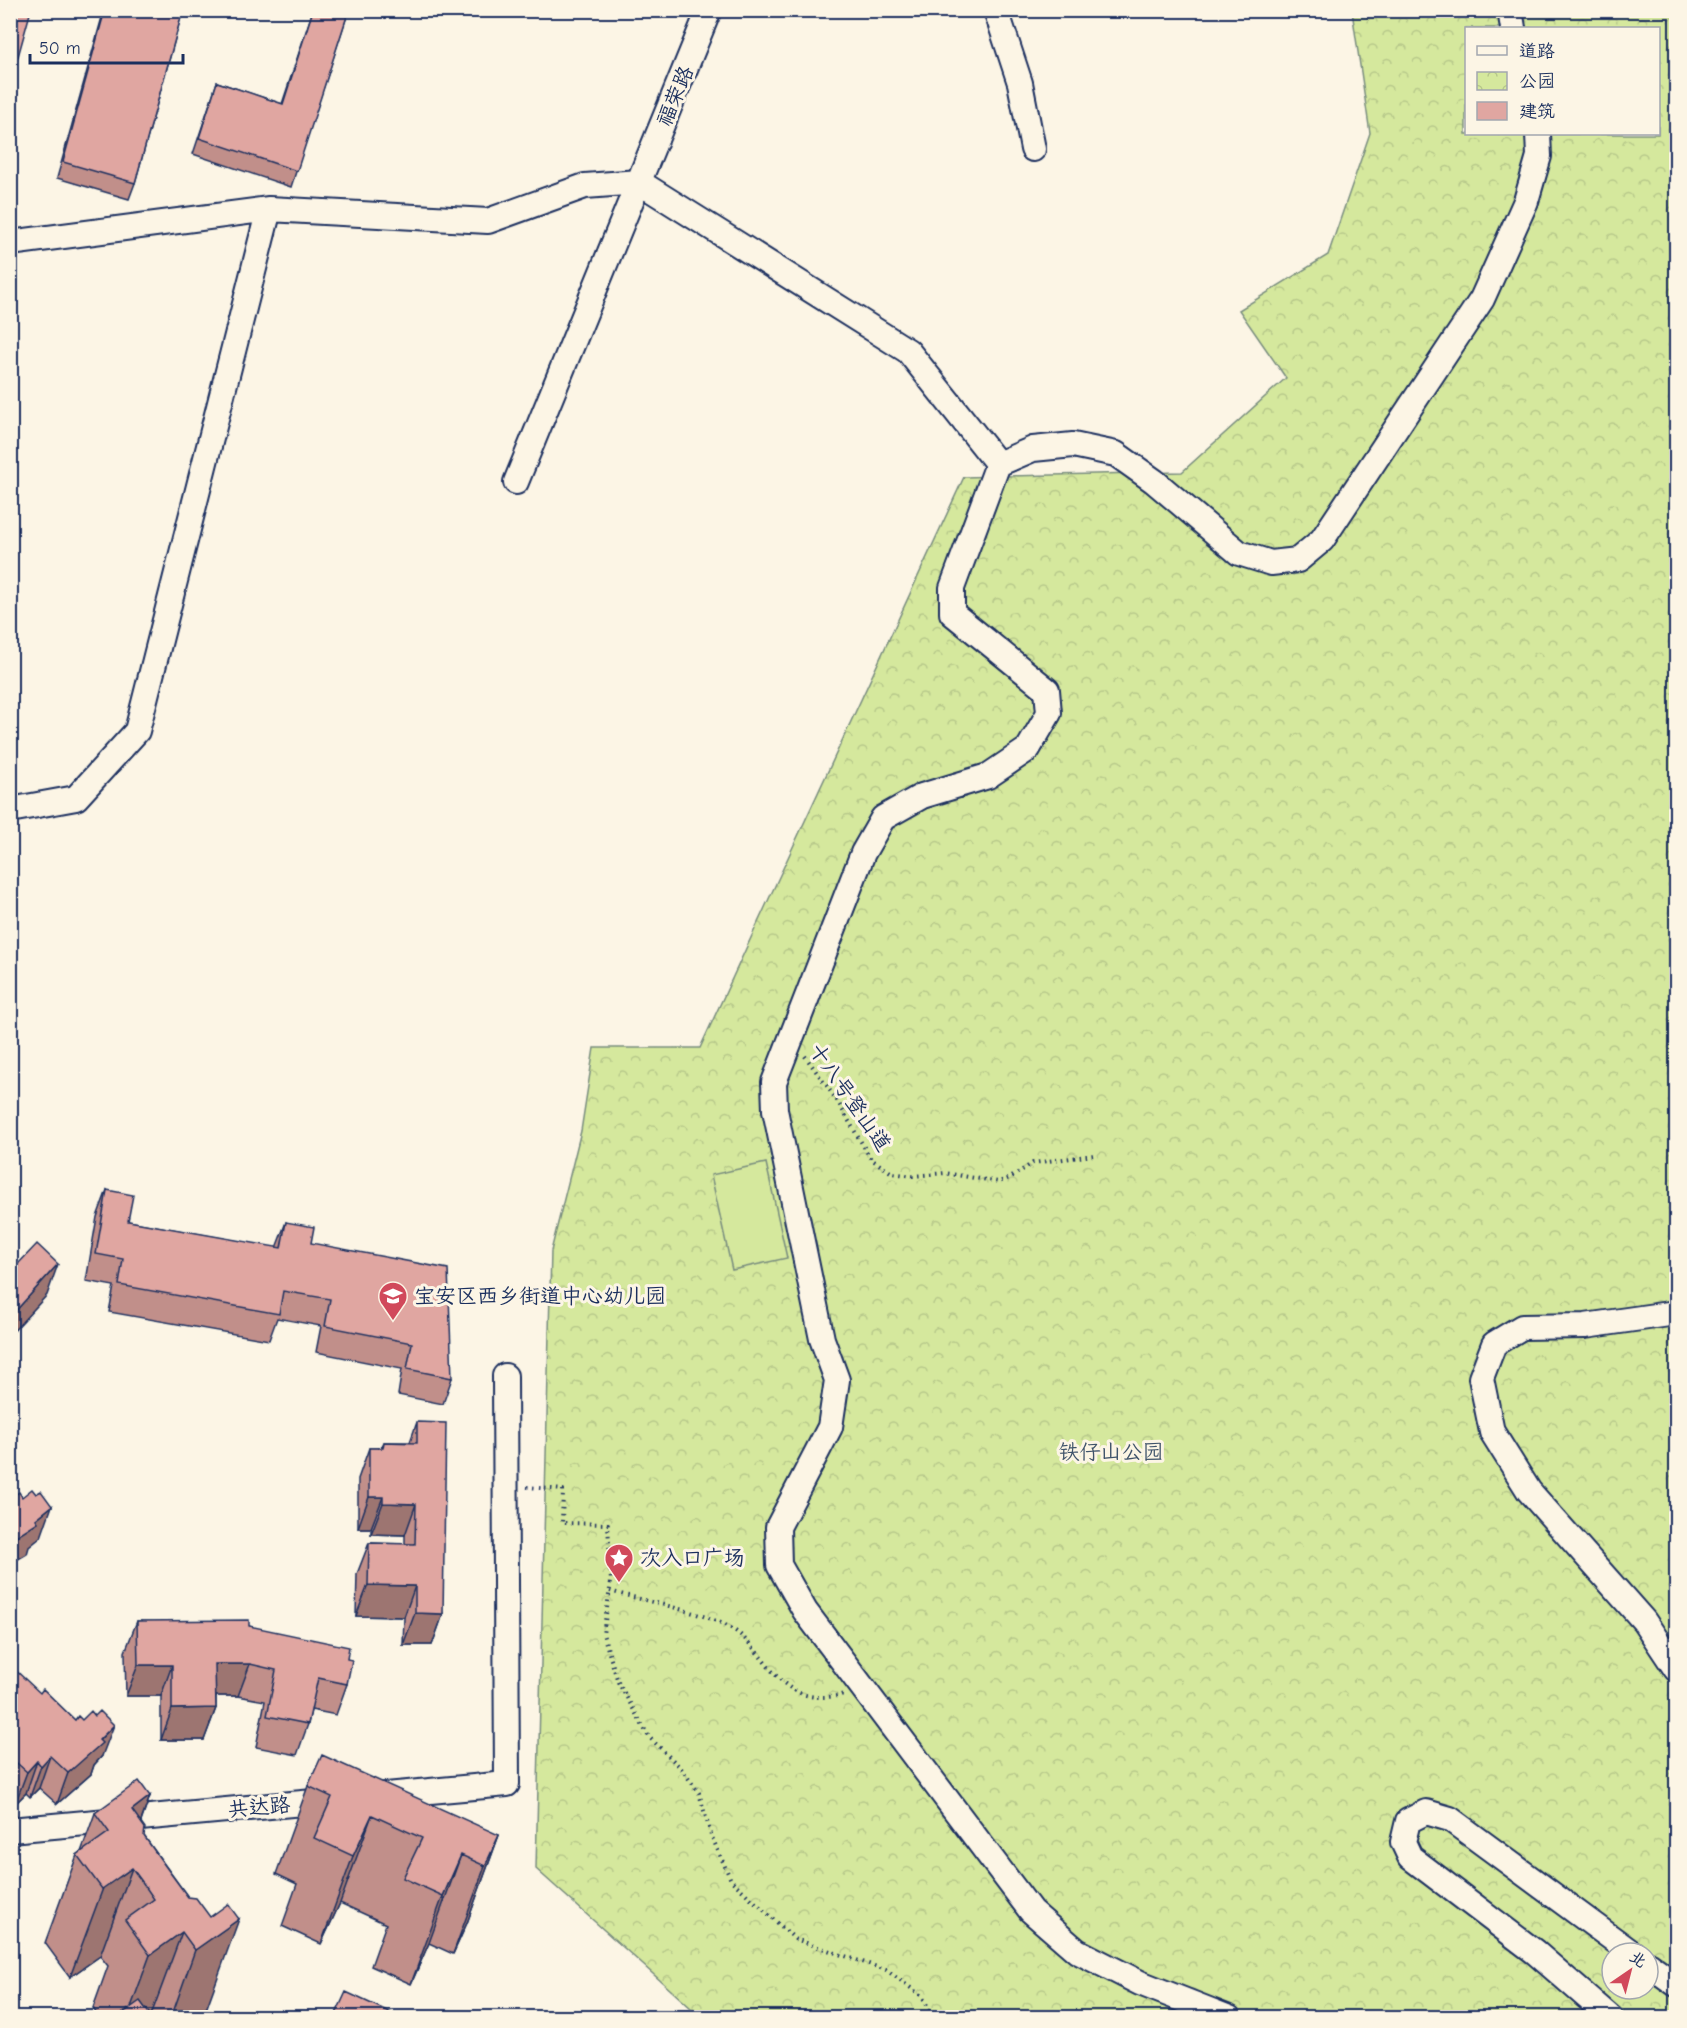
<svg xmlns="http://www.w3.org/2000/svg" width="1687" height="2028" font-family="'Comic Neue','LXGW WenKai TC',sans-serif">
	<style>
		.park { fill: url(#park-crowns); stroke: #788c7e; stroke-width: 1.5; fill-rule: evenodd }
		.pitch { fill: #d5e89d; stroke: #788c7e; stroke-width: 1.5 }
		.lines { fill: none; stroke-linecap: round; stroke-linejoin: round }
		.minor-casing { stroke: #1b2f5e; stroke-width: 28 }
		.path { stroke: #1b2f5e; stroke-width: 4; stroke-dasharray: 1.5 4.5; stroke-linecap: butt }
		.minor { stroke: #fcf5e5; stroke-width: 24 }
		.wall { fill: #c18f8a; stroke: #1b2f5e; stroke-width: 1.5 }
		.shaded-wall { fill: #9d7471; stroke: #1b2f5e; stroke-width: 1.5 }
		.building { fill: #e0a6a1; stroke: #1b2f5e; stroke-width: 1.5 }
		.labels { text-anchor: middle; stroke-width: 6; stroke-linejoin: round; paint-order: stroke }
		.street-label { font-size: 21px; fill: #1b2f5e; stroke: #fcf5e5 }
		.poi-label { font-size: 21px; fill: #1b2f5e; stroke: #fcf5e5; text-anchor: start }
		.park-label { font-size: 21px; fill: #40546b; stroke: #fcf5e5 }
	</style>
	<defs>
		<pattern id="park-crowns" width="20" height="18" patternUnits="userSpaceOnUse" patternTransform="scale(1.5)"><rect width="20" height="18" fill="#d5e89d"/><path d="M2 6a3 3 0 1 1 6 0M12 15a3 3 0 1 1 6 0" fill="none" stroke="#b6c78a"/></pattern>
	</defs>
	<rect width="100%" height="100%" fill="#fcf5e5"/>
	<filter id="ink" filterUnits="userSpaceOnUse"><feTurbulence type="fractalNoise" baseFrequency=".0167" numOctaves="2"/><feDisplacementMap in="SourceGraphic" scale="12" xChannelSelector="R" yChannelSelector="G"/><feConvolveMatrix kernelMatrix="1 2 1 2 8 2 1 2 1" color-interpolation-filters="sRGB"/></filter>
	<g filter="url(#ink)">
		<path class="park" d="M1352 11H1676V2017H701L536 1869 551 1251 581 1131 594 1048H700L964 477 1182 472 1286 378 1239 310 1328 255 1370 133ZM1466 28H1658V134H1466ZM1612 1953H1648V1989H1612Z"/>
		<path class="pitch" d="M766 1163 787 1258 732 1270 711 1175Z"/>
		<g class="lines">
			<g class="minor-casing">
				<path id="minor" d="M996 10 1020 83 1033 149
					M1510 10 1513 28
					M10 243 269 209 488 221 585 186 639 182 908 351 998 464
					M516 482 709 10
					M10 810 76 798 137 731 269 209
					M1676 1313 1585 1326 1522 1327 1494 1344 1481 1378 1492 1432 1529 1491 1644 1621 1676 1669
					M375 1796 507 1784 505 1376
					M10 1830 335 1800
					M1648 1964 1676 1984
					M1229 2018 1140 1983 1077 1951 1031 1911 805 1611 779 1565 778 1527 830 1427 837 1380 822 1339 775 1110 774 1082 863 853 883 818 922 796 988 776 1028 749 1049 713 1047 690 952 613V588L998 464 1033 449 1073 445 1116 454 1154 481 1239 553 1271 563 1298 560 1322 540 1482 299 1526 201 1539 156 1538 134
					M1611 2018 1535 1952 1410 1857 1403 1842 1408 1821 1426 1812 1450 1819 1632 1953"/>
			</g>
			<path class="path" d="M805 1056 836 1099 871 1159 892 1173 913 1176 945 1173 999 1182 1010 1178 1033 1163 1094 1155
				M527 1487 563 1490 562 1523 608 1524 611 1582 603 1634 618 1682 649 1737 681 1768 699 1793 711 1835 731 1880 795 1939 886 1970 922 1996 934 2018
				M610 1591C644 1601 700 1611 729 1627 764 1646 774 1697 821 1697 828 1697 836 1697 843 1694"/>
			<use href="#minor" class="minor"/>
		</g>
		<path class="wall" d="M104 10H183L135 183 129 199 57 178Z
			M313 10H349L291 187 193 154 217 82 282 104Z
			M107 1190 128 1221 276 1248 286 1222 311 1243 452 1378 443 1404 398 1395 402 1369 316 1352 321 1326 277 1318 269 1340 109 1312 114 1286 86 1281 97 1217Z
			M417 1422 443 1614 432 1645H403L404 1617 356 1616 357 1574 369 1543 405 1544V1535L371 1534V1528H358V1479L369 1448H381L384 1442H410Z
			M137 1621 249 1626 347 1659V1684L336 1715 311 1710 308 1724 297 1755 256 1747 265 1701 238 1696H216V1708L204 1740H161V1696H126L125 1652Z
			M10 1665 102 1756 94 1765 91 1774 57 1804 39 1788 30 1797 26 1793 15 1804 10 1799Z
			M308 1786 499 1835 467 1923 453 1954 429 1943 411 1984 371 1966 386 1924 340 1903 321 1944 282 1926 297 1884 276 1874Z
			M150 1796 141 1822 144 1836 188 1897 207 2007 192 2018H99L93 2008 108 1966 100 1956 70 1977 45 1943 77 1855 81 1852 95 1813Z"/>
		<path class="shaded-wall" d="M58 1264 47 1295 10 1335V1319L12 1315Z
			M369 1497H383L371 1528H358Z
			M383 1503 416 1504 405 1535 371 1534Z
			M52 1506 41 1537 29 1547 27 1554 10 1564V1540Z
			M368 1585 415 1586 404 1617 356 1616Z
			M415 1613 443 1614 432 1645H403Z
			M215 1664H250L238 1696H204Z
			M138 1665H172L161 1696H126Z
			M216 1708 204 1740H161L172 1709Z
			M114 1725 102 1756 94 1765 91 1774 57 1804 68 1773Z
			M50 1756 39 1788 30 1797 41 1766Z
			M37 1761 26 1793 15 1804 27 1772Z
			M150 1796 121 1876 132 1868 100 1956 70 1977 132 1810Z
			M372 1815 340 1903 321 1944 353 1856Z
			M499 1835 467 1923 453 1954 485 1866Z
			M461 1855 429 1943 411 1984 443 1896Z
			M239 1919 207 2007 192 2018H171L195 1950Z
			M182 1932 150 2018H127L150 1955Z"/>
		<path class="building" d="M10 10H31L10 85Z
			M105 10H183L135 183 63 162Z
			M313 10H349L297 171 199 138 217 82 283 104Z
			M107 1190 133 1195 128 1221 281 1248 286 1222 314 1227 311 1243 448 1269 452 1378 407 1369 412 1343 325 1326 330 1299 283 1291 279 1314 119 1285 123 1259 96 1254Z
			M37 1244 58 1264 12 1315 10 1313V1257L18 1264Z
			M417 1422 446 1423 443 1614 415 1613V1586L368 1585 369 1543 415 1544 416 1504 383 1503V1497H369V1448H383L384 1442 417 1443Z
			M32 1489 36 1494 41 1491 52 1506 36 1519 38 1522 10 1540V1490L15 1495 19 1492 22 1497Z
			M249 1620V1626L349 1647 347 1659 352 1660 347 1684 318 1678 308 1724 267 1716 276 1670 250 1664H215L216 1708 172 1709V1665H138L137 1621Z
			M10 1665 40 1693 43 1689 75 1720 78 1716 82 1720 91 1711 95 1716 100 1711 114 1725 99 1740 102 1743 68 1773 50 1756 41 1766 37 1761 27 1772 10 1757Z
			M322 1755 499 1835 485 1866 461 1855 443 1896 403 1878 422 1838 372 1815 353 1856 314 1838 332 1797 308 1786Z
			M139 1781 150 1796 132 1810 145 1828 144 1836 166 1867 188 1897 196 1898 210 1917 228 1904 239 1919 195 1950 182 1932 150 1955 125 1920 154 1899 143 1883 132 1868 102 1889 77 1855 109 1832 95 1813Z
			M346 1992 402 2018H334Z
			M140 2001 151 2016 148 2018H116Z"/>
	</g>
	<defs>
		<g id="school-pin" transform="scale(1.5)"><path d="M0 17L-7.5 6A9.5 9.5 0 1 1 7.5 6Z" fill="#d1495b" stroke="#fcf5e5"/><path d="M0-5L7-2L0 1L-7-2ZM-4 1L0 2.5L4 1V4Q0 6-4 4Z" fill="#fff"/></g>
		<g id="sight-pin" transform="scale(1.5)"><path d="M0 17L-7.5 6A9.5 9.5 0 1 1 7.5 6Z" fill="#d1495b" stroke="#fcf5e5"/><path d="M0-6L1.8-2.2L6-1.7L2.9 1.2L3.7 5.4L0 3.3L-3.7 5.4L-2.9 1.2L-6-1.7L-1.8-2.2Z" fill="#fff"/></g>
	</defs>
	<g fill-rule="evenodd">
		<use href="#school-pin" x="393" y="1296"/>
		<use href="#sight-pin" x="619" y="1558"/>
	</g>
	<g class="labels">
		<g class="street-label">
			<text transform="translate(675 96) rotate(-67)" y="7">福荣路</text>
			<text transform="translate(850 1097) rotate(55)" y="7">十八号登山道</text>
			<text transform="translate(259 1807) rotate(-5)" y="7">共达路</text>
		</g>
		<g class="poi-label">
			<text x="414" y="1303">宝安区西乡街道中心幼儿园</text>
			<text x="640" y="1565">次入口广场</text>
		</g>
		<g class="park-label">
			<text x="1111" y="1459">铁仔山公园</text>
		</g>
	</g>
	<rect width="1687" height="2028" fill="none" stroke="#fcf5e5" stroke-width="36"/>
	<rect x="18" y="18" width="1651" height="1992" fill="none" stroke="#1b2f5e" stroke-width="2" filter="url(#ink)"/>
	<rect x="1465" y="27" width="195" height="108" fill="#fcf5e5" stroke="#a2a6af" stroke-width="1.5"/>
	<rect x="1477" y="46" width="30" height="9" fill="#fcf5e5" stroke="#a2a6af" stroke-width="1.5"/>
	<text x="1519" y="57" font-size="18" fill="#1b2f5e">道路</text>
	<rect x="1477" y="72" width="30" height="18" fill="url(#park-crowns)" stroke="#a2a6af" stroke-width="1.5"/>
	<text x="1519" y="87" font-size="18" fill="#1b2f5e">公园</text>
	<rect x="1477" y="102" width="30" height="18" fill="#e0a6a1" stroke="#a2a6af" stroke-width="1.5"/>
	<text x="1519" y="117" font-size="18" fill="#1b2f5e">建筑</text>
	<g transform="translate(1630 1971) rotate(35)"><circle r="28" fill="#fcf5e5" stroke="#a2a6af" stroke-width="1.5"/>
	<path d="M0-4.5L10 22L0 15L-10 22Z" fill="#d1495b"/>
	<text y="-9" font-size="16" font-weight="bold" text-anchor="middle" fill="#1b2f5e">北</text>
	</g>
	<path d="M30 54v9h153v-9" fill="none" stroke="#1b2f5e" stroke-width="3"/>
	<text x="39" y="54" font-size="18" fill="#1b2f5e" stroke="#fcf5e5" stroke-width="4.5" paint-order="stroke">50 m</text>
</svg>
